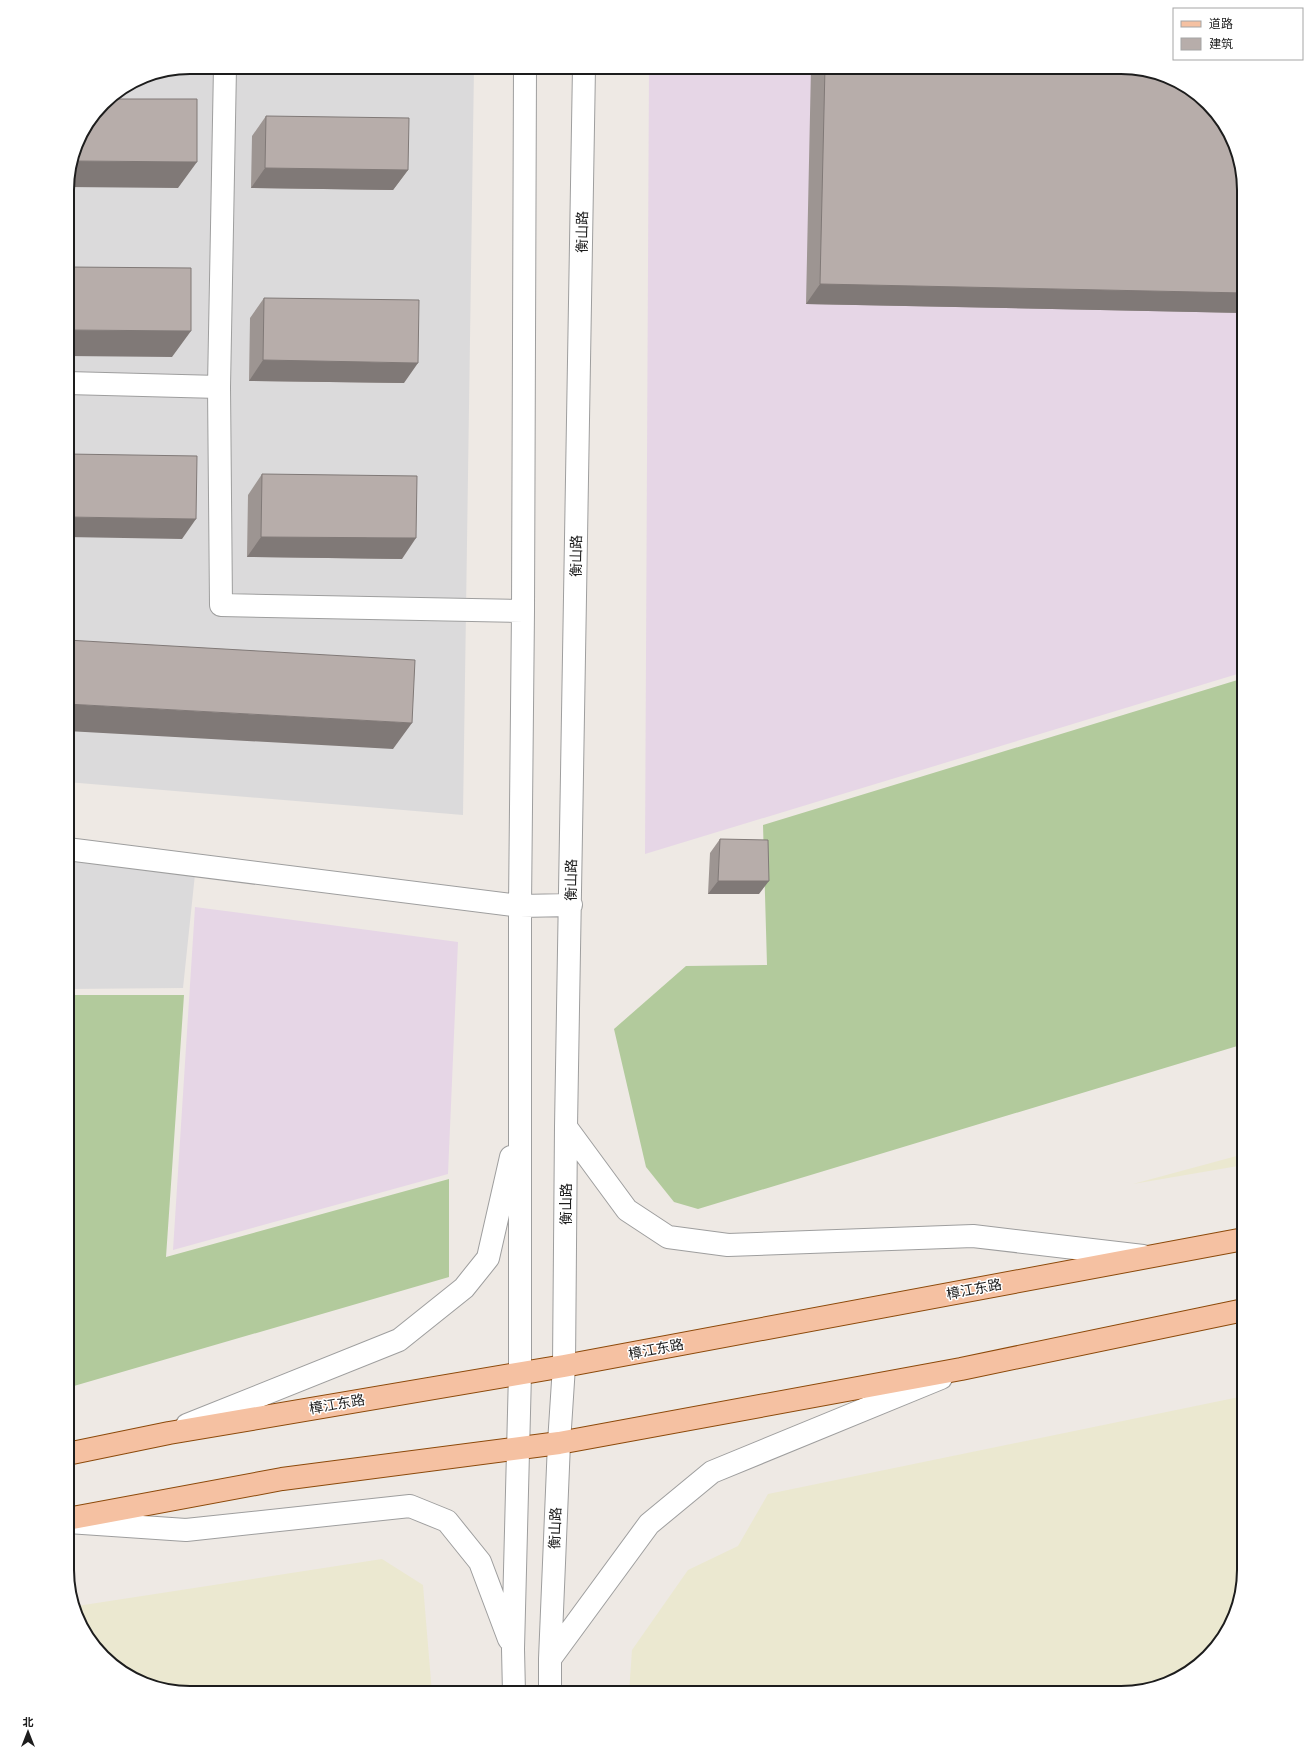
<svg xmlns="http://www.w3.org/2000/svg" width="1311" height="1760" font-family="Ubuntu,'Noto Sans SC',sans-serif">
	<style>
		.residential { fill: #dbdadb }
		.industrial { fill: #e6d6e6 }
		.farmland { fill: #ebe8d0 }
		.forest { fill: #b2ca9c }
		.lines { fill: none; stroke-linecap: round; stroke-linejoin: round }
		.minor-casing { stroke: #9e9e9e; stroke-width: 24 }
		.major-casing { stroke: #8c490a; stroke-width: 24 }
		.minor { stroke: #fff; stroke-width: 22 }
		.major { stroke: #f5c1a2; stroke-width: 22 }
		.wall { fill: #9d9592 }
		.shaded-wall { fill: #807977 }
		.building { fill: #b7adaa; stroke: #807977 }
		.labels { text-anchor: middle; stroke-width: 3; stroke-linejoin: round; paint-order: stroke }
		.street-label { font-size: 14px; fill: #1d1d1d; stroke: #fff }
		.rim { fill: none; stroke: #1d1d1d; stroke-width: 2 }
	</style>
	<rect width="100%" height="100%" fill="#eee9e4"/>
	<path class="residential" d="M190 67H474L463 815 67 782V182L80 136 109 98 143 76Z
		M67 860 195 874 183 988 67 989Z"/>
	<path class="industrial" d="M649 67H1129L1183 84 1244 190V672L645 854Z
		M195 907 458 942 448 1174 173 1250Z"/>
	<path class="farmland" d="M1244 1154V1165L1133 1184Z
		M1244 1396V1570L1228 1631 1183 1676 1121 1693H629L632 1650 688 1570 738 1546 768 1494Z
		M382 1559 423 1585 432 1693H182L128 1676 84 1632 77 1606Z"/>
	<path class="forest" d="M1244 678V1044L698 1209 674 1202 646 1167 614 1029 686 966 767 965 763 825Z
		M67 995H184L166 1257 449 1179V1277L67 1388Z"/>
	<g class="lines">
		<g class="minor-casing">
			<path id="minor" d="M67 383 219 387 225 67
				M219 387 221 605 523 611
				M67 849 520 906 571 905
				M566 1127 627 1210 668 1237 728 1245 973 1236 1143 1256
				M187 1425 399 1340 464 1288 488 1258 511 1157
				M68 1522 186 1530 410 1506 447 1521 480 1562 509 1639
				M550 1659 649 1524 712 1472 941 1378
				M514 1693 513 1649 520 1373V906L523 611 525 67
				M550 1693V1659L559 1443 564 1366 566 1127 584 67"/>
		</g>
		<g class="major-casing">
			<path id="major" d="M67 1454 169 1433 564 1366 1244 1239
				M67 1519 282 1479 559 1443 961 1369 1244 1310"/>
		</g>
		<use href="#minor" class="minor"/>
		<use href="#major" class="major"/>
	</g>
	<path class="wall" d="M811 67H1129L1244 190V313L806 304Z
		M266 116 408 170 393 190 251 188 252 136Z
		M264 298 404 383 249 381 250 318Z
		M262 474 402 559 247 557 248 495Z
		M720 839 759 894H708L710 853Z"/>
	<path class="shaded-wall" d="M73 161 197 162 178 188 67 187V182Z
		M265 168 408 170 393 190 251 188Z
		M820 284 1244 293V313L806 304Z
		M67 330 191 331 172 357 67 356Z
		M263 360 418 363 404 383 249 381Z
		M67 517 196 519 182 539 67 537Z
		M261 537 416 538 402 559 247 557Z
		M67 704 412 723 393 749 67 731Z
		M718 881H769L759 894H708Z"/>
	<path class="building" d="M825 67H1129L1183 84 1227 128 1244 190V293L820 284Z
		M108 99H197V162L73 161 80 136Z
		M266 116 409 118 408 170 265 168Z
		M67 267 191 268V331L67 330Z
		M264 298 419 300 418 363 263 360Z
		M67 454 197 456 196 519 67 517Z
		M262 474 417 476 416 538 261 537Z
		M67 640 415 660 412 723 67 704Z
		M720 839 768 840 769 881H718Z"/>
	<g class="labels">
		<g class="street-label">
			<text transform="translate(582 232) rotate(-89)" y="5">衡山路</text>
			<text transform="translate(576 556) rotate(-89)" y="5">衡山路</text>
			<text transform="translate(571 880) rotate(-89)" y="5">衡山路</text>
			<text transform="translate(566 1204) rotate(-90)" y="5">衡山路</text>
			<text transform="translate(974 1289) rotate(-11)" y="5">樟江东路</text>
			<text transform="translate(656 1349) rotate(-11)" y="5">樟江东路</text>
			<text transform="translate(337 1404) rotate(-10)" y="5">樟江东路</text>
			<text transform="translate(555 1528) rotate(-88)" y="5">衡山路</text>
		</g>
	</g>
	<path d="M0 0H1311V1760H0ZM190 74H1121A116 116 0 0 1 1237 190V1570A116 116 0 0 1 1121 1686H190A116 116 0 0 1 74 1570V190A116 116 0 0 1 190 74Z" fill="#fff" fill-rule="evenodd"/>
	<path class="rim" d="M190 74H1121A116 116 0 0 1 1237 190V1570A116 116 0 0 1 1121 1686H190A116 116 0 0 1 74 1570V190A116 116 0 0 1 190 74Z"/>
	<rect x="1173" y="8" width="130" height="52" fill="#ffffff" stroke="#a5a5a5"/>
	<rect x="1181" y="21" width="20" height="6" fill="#f5c1a2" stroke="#a5a5a5"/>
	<text x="1209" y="28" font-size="12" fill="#1d1d1d">道路</text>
	<rect x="1181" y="38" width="20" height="12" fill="#b7adaa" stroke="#a5a5a5"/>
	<text x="1209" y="48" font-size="12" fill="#1d1d1d">建筑</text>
	<g transform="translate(28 1732)" stroke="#ffffff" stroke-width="3" paint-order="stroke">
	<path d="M0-3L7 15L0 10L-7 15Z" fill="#1d1d1d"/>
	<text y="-6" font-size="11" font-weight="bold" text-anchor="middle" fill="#1d1d1d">北</text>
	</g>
</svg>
